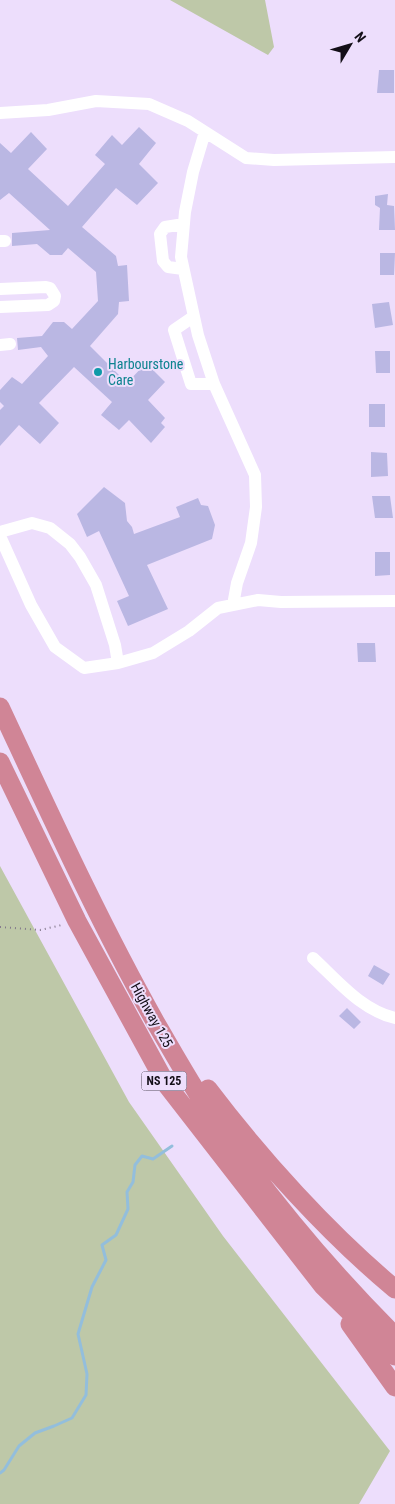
<svg xmlns="http://www.w3.org/2000/svg" width="395" height="1504" font-family="'Roboto Condensed',sans-serif">
	<style>
		.green { fill: #bec8a8 }
		.lines { fill: none; stroke-linecap: round; stroke-linejoin: round }
		.stream { stroke: #93bedc; stroke-width: 3 }
		.building { fill: #bab7e3 }
		.path { stroke: #83798c; stroke-width: 2; stroke-dasharray: 1 4; stroke-linecap: butt }
		.minor { stroke: #fff; stroke-width: 12 }
		.highway { stroke: #d08596; stroke-width: 19 }
		.culture-dot { fill: #0f9aa8; stroke: #eddefc; stroke-width: 2 }
		.labels { text-anchor: middle; stroke-width: 4; stroke-linejoin: round; paint-order: stroke }
		.shield { fill: #eddefc; stroke: #544c5c; stroke-width: 1 }
		.shield-label { font-size: 12px; font-weight: bold; fill: #130e17 }
		.culture-label { font-size: 14px; fill: #0d838f; stroke: #eddefc; text-anchor: start }
		.street-label { font-size: 14px; fill: #130e17; stroke: #eddefc }
	</style>
	<rect width="100%" height="100%" fill="#eddefc"/>
	<path class="green" d="M170 0H265L274 47 268 55Z
		M0 866 129 1102 223 1236 390 1451 359 1504H0Z"/>
	<g class="lines">
		<path class="stream" d="M0 1473 4 1470 19 1446 35 1433 54 1426 72 1418 86 1395 87 1374 78 1334 92 1287 106 1260 102 1245 116 1235 128 1209 127 1192 133 1182 135 1165 142 1156 153 1159 172 1146"/>
	</g>
	<path class="building" d="M379 70H394V93H377Z
		M139 127 156 143 139 164 158 183 137 205 116 188 82 227 116 256 118 266 127 265 129 301 119 302 118 314 90 346 127 383 146 363 165 382 148 400 165 418 161 423 165 427 151 443 129 420 119 430 101 415 112 402 74 367 39 403 59 423 40 444 19 425 0 446V410L4 406 0 402V390L12 377 22 384 48 356 41 347 18 350 17 338 42 336 53 322H64L72 329 98 301 96 272 68 248 62 255H50L37 244 12 246V233L50 230 9 193 0 200V143L11 153 31 132 47 149 28 169 68 206 105 164 95 155 112 135 122 145Z
		M388 194 387 205 394 206 395 230H379L380 208 375 205V196Z
		M380 253H395L394 275H380Z
		M389 302 393 325 375 328 372 304Z
		M375 351H390V373H376Z
		M369 404H385V427H369Z
		M371 452 387 453 388 476 371 477Z
		M104 487 125 503 127 521 132 527 134 534 180 517 176 507 198 498 201 505 208 506 215 525 212 539 147 565 168 609 128 626 117 601 129 596 99 531 87 537 77 514Z
		M372 496H390L393 518H375Z
		M375 552H390V575L375 576Z
		M357 643H375L376 662H358Z
		M374 965 390 974 383 985 368 976Z
		M347 1008 361 1022 354 1029 339 1016Z"/>
	<g class="lines">
		<path class="path" d="M0 927 40 930 62 925"/>
		<path class="minor" d="M0 113 48 110 96 101 149 104 188 121 246 158 274 160 395 157
			M205 132 193 172 185 212 181 257 198 335 214 384 255 475 256 507 251 543 237 583 233 605
			M0 241H5
			M183 269 168 267 163 261 160 234 165 227 184 224
			M0 289 46 287 50 288 55 296 54 301 48 305 0 307
			M193 317 174 330 191 384H214
			M0 345 10 344
			M0 532 32 523 50 528 70 544 80 557 96 585 115 645 118 663
			M0 536 31 605 55 647 84 668 118 663 153 653 189 631 218 608 258 600 281 602 395 601
			M313 958C338 981 361 1010 395 1018"/>
		<path class="highway" d="M0 707C50 814 99 922 157 1025 178 1061 198 1097 222 1131 274 1204 332 1273 395 1336
			M0 762 77 921 166 1084 323 1286 395 1356
			M208 1089C261 1159 328 1233 395 1289
			M350 1324 395 1387"/>
	</g>
	<circle class="culture-dot" cx="98" cy="372" r="5"/>
	<g class="labels">
		<rect class="shield" x="141.5" y="1071.5" width="45" height="19" rx="4"/>
		<g class="shield-label">
			<text x="164" y="1085">NS 125</text>
		</g>
		<g class="culture-label">
			<text x="108" y="369">Harbourstone<tspan x="108" dy="16">Care</tspan></text>
		</g>
		<g class="street-label">
			<text transform="translate(152 1015) rotate(61)" y="5">Highway 125</text>
		</g>
	</g>
	<g transform="translate(350 45) rotate(52)" stroke="#eddefc" stroke-width="4" paint-order="stroke">
	<path d="M0-4L9 19L0 12L-9 19Z" fill="#130e17"/>
	<text y="-8" font-size="14" font-weight="bold" text-anchor="middle" fill="#130e17">N</text>
	</g>
</svg>
